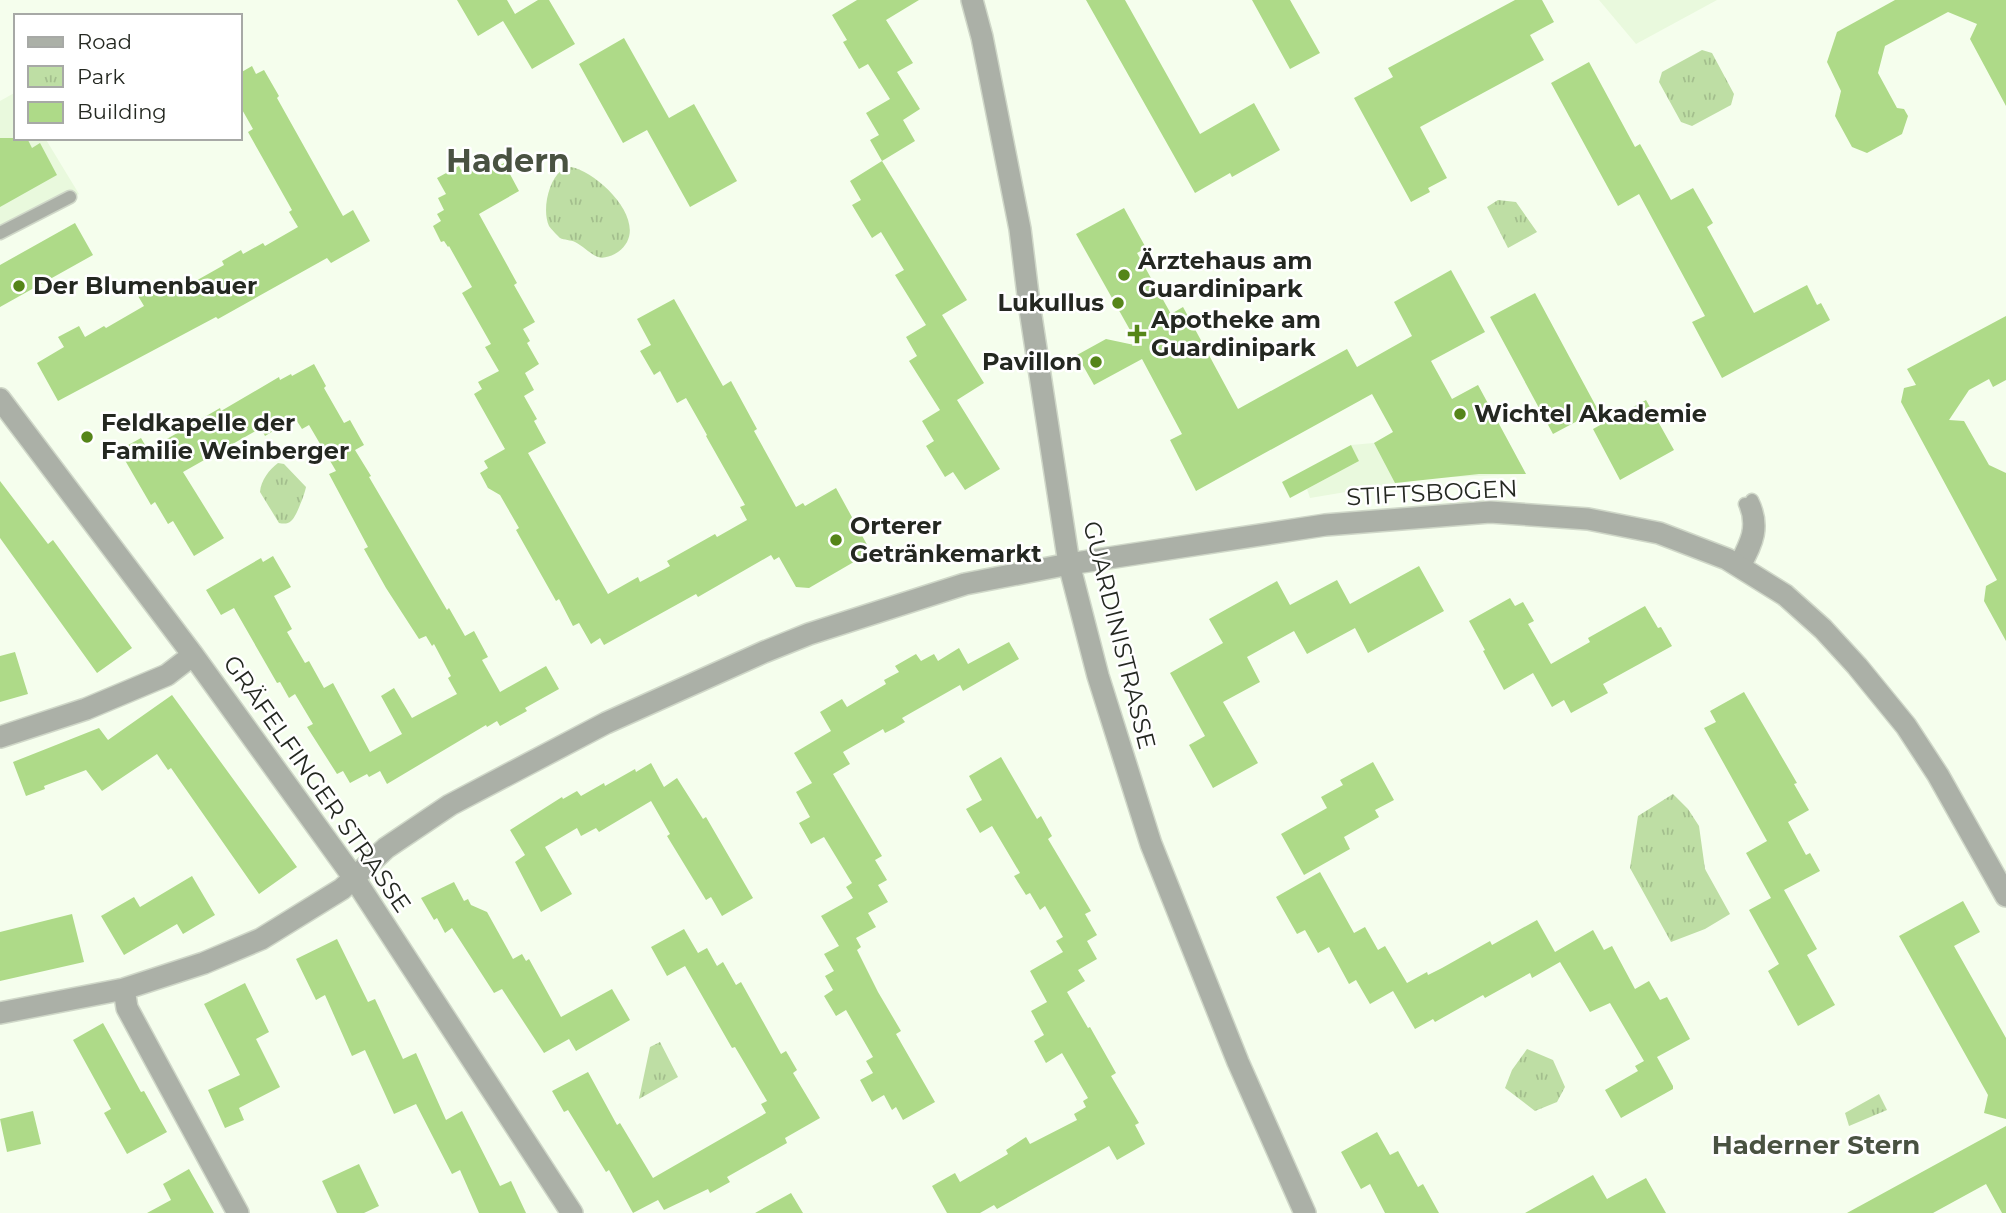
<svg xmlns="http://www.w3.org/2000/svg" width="2006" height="1213" font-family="Montserrat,sans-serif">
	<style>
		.built { fill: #e9f9dd }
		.park { fill: url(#park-tufts) }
		.building { fill: #aeda88 }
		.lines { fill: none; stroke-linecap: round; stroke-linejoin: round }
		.lane-casing { stroke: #cfd7c8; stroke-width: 15 }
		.street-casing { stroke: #cfd7c8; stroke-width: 24 }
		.lane { stroke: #abb0a7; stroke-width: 12 }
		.street { stroke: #abb0a7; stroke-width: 21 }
		.poi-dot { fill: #558519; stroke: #fff; stroke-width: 2.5 }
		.labels { text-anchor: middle; stroke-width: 5; stroke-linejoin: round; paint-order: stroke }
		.poi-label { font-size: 24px; font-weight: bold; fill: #242821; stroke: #fff; text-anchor: start }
		.street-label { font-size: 24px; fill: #242821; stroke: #fff }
		.neighbourhood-label { font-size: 26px; font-weight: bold; fill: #495241; stroke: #fff }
		.district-label { font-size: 32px; font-weight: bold; fill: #495241; stroke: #fff }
	</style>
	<defs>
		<pattern id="park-tufts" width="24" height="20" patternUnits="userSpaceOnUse" patternTransform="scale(1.75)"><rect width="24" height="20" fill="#bedea4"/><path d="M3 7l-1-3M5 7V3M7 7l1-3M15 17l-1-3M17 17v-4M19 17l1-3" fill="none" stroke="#a3be8d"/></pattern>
	</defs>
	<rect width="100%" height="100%" fill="#f5feed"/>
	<path class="built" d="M1599 0H1717L1636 44Z
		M16 92V138H45L79 194 0 234V101Z
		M1478 385 1526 474 1429 478 1310 498 1307 489 1359 461 1351 445 1374 443Z"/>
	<path class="park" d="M1702 50 1712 53 1734 94 1731 105 1692 126 1681 122 1659 82 1662 72Z
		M571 167C599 172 654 226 618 252 612 256 604 259 598 257 590 254 583 246 575 242 571 240 564 240 560 238 557 235 551 229 549 226 542 211 548 181 561 171 564 169 568 169 571 167Z
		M1498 200 1516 202 1537 232 1508 248 1487 207Z
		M278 463 284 464 306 487C305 493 296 518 291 521 288 524 284 524 279 523L260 492C261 480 269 470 278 463Z
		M1673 794 1688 809 1699 826 1705 869 1730 914 1705 929 1671 942 1630 868 1638 816Z
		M660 1042 678 1077 639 1099 650 1047Z
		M1527 1049 1553 1060 1565 1087 1557 1102 1535 1111 1505 1088 1512 1070Z
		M1879 1094 1887 1110 1849 1126 1845 1113Z"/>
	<path class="building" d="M457 0H507L515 14 538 0H549L575 44 532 69 503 21 478 36Z
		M857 0H919L886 20 913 63 897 72 920 109 903 120 915 141 882 161 967 300 942 315 984 383 957 400 1000 469 965 490 953 472 945 477 926 446 934 441 922 421 940 410 909 361 917 356 906 337 926 325 895 275 904 270 881 232 872 238 852 205 861 200 850 181 882 161 870 140 879 135 866 113 890 99 868 64 859 69 843 42 847 40 832 15Z
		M1086 0H1125L1200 134 1254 103 1280 150 1232 177 1230 173 1195 193Z
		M1252 0H1290L1320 53 1290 69Z
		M1515 0H1542L1554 22 1530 35 1544 60 1420 127 1447 178 1428 188 1430 192 1411 202 1354 98 1393 77 1388 68Z
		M1895 0H2006V106L1970 39 1977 24 1948 12 1885 46 1878 73 1897 108 1904 109 1908 116 1902 134 1867 153 1852 147 1835 116 1841 91 1827 62 1837 32Z
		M624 38 669 118 694 104 737 181 690 207 647 130 623 143 579 64Z
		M1589 62 1635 147 1640 144 1671 200 1693 188 1713 223 1707 227 1754 313 1807 285 1817 305 1821 303 1830 320 1722 378 1692 322 1705 316 1639 194 1618 206 1551 83Z
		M252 66 256 74 264 70 279 96 277 98 343 216 353 210 370 241 331 263 327 258 218 319 216 317 58 401 37 363 64 347 58 337 79 326 85 337 104 326 106 328 144 306 138 296 158 285 164 295 183 284 185 287 224 265 222 261 241 250 243 254 263 243 265 246 298 227 289 212 292 210 248 132 253 129 240 106V73Z
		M0 138H27L32 148 40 143 57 175 0 207Z
		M487 155 495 168 504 163 519 191 479 214 517 283 514 285 535 322 523 329 530 341 527 343 539 364 525 373 534 390 524 396 537 419 534 421 546 443 528 453 608 594 638 577 640 582 670 566 667 561 715 534 717 537 747 520 740 507 745 505 706 436 707 435 686 398 677 403 660 371 654 375 640 351 651 345 637 319 674 299 723 386 731 381 757 429 754 431 796 507 803 503 805 506 836 488 871 552 809 588 796 587 779 557 774 560 771 555 698 597 696 594 604 645 600 638 591 644 579 623 573 626 559 599 556 601 516 530 519 528 500 495 488 488 480 473 488 468 484 461 505 449 474 394 482 389 478 382 499 371 485 347 491 344 462 293 472 287 449 246 448 247 444 241 441 242 433 226 441 221 437 214 444 210 438 198 446 194 437 178 459 166 461 170Z
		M1124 208 1146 248 1137 253 1171 314 1183 307 1238 409 1347 349 1357 367 1412 336 1394 302 1451 270 1485 332 1431 361 1452 399 1478 385 1526 474H1479L1395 483 1374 443 1393 432 1372 394 1196 491 1170 440 1182 434 1142 359 1094 385 1077 355 1106 339 1139 346 1076 234Z
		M75 223 93 255 0 307V265Z
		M1535 293 1598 410 1553 434 1490 317Z
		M2006 316V380L1993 387 1989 379 1969 390 1949 420 1964 421 1989 465 2006 473V641L1984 601 1986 586 1997 580 1901 402 1904 388 1916 385 1907 369Z
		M314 364 326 386 324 388 344 423 350 420 364 445 355 450 371 476 369 477 447 610 449 608 465 636 474 631 488 657 482 660 500 692 546 666 559 689 525 708 527 711 500 726 497 721 487 727 486 725 387 784 380 771 369 777 367 774 350 783 343 771 337 774 307 727 313 724 295 694 289 698 280 682 277 683 234 608 221 615 206 590 261 558 263 562 273 556 291 587 274 596 292 629 287 632 305 663 309 661 324 688 333 683 370 752 402 734 381 696 394 688 412 718 457 694 448 678 451 676 434 644 432 646 426 636 419 639 386 588 364 549 368 547 329 474 336 471 309 425 302 429 295 418 265 436 261 428 183 472 224 538 194 556 173 521 168 524 155 502 151 505 119 450 141 438 148 450 220 408 221 411 279 377 280 380 291 374 292 376Z
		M1646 400 1674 450 1620 480 1593 429Z
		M1351 445 1359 461 1290 498 1282 482Z
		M0 481 48 544 53 540 132 648 97 673 0 538Z
		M1419 566 1444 611 1368 653 1355 628 1307 654 1294 631 1247 657 1260 682 1223 702 1258 763 1213 788 1189 745 1205 736 1170 673 1223 643 1209 619 1277 581 1290 605 1337 580 1350 604Z
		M1510 598 1515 606 1523 602 1534 621 1528 624 1551 664 1590 642 1588 638 1645 606 1658 628 1661 627 1672 646 1603 684 1608 693 1571 713 1564 700 1552 707 1533 673 1504 690 1483 651 1485 650 1469 621Z
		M1009 642 1019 659 963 691 960 685 902 718 905 722 895 728 885 733 883 729 843 752 850 764 833 774 882 856 875 860 887 880 878 885 888 902 868 913 876 927 856 938 861 947 857 950 878 992 901 1031 896 1034 935 1102 903 1120 896 1107 892 1110 884 1095 872 1102 860 1080 873 1073 866 1061 873 1057 846 1010 836 1016 824 996 833 990 825 976 834 971 824 954 839 946 821 916 853 898 846 887 852 883 824 837 811 844 799 823 810 817 796 792 812 783 794 753 831 731 820 712 842 699 847 707 886 684 884 680 899 672 895 666 916 654 921 661 934 654 938 661 959 648 968 664Z
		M15 652 28 694 0 702V656Z
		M1744 692 1797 783 1794 784 1809 810 1788 822 1806 855 1810 853 1820 871 1784 890 1817 949 1807 955 1835 1005 1798 1026 1768 971 1779 964 1749 910 1771 898 1746 853 1767 841 1704 728 1716 722 1710 711Z
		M172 695 297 867 259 894 171 768 168 770 157 754 102 791 86 770 44 786 45 789 26 796 13 762 99 728 108 740Z
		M1001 757 1037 819 1041 816 1052 836 1048 839 1091 911 1085 914 1097 935 1087 941 1097 959 1078 970 1085 981 1067 992 1088 1028 1090 1027 1116 1073 1111 1076 1139 1123 1135 1125 1145 1144 1117 1160 1109 1146 997 1209 994 1205 980 1213H947L932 1186 955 1173 960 1182 1008 1154 1006 1150 1026 1137 1030 1144 1077 1120 1074 1114 1086 1107 1083 1101 1088 1098 1062 1053 1046 1063 1034 1041 1044 1035 1031 1011 1047 1002 1030 971 1063 952 1056 941 1063 937 1045 906 1040 910 1030 893 1026 895 1014 876 1020 873 992 826 980 833 966 809 982 800 969 776Z
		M1373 762 1394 800 1375 810 1379 817 1344 837 1350 849 1304 875 1281 834 1327 808 1321 797 1343 785 1340 780Z
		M651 763 664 787 677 778 703 819 706 817 753 898 722 916 711 897 706 900 667 836 670 834 651 801 599 832 596 828 581 836 577 828 545 847 572 894 541 912 515 862 525 855 510 830 562 797 563 799 577 791 581 796 604 783 605 786 635 769 636 772Z
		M1320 872 1354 933 1365 927 1378 950 1385 946 1407 983 1427 972 1428 975 1442 968 1490 941 1492 945 1537 920 1555 952 1593 930 1604 950 1612 946 1635 989 1649 981 1660 1000 1667 997 1690 1039 1657 1057 1673 1086V1089L1621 1118 1605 1090 1638 1071 1635 1066 1644 1061 1610 1003 1590 1012 1560 962 1532 978 1530 973 1485 998 1483 995 1435 1022 1433 1019 1415 1029 1393 991 1370 1004 1356 980 1349 984 1329 947 1318 953 1305 930 1297 934 1276 897Z
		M192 876 215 915 183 934 177 924 124 955 101 916 134 897 140 907Z
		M454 882 464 901 468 899 471 905 487 912 513 959 522 954 526 961 529 959 561 1017 612 989 630 1020 576 1051 569 1039 544 1053 502 989 494 993 452 928 445 933 437 918 434 920 421 898Z
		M1963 901 1980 932 1954 946 2006 1038V1119L1984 1113 1988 1095 1899 936Z
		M72 914 84 962 0 981V932Z
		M684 929 698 953 707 948 717 966 723 962 736 985 741 982 781 1054 786 1051 797 1070 793 1073 820 1118 785 1138 787 1143 727 1177 730 1182 710 1193 708 1189 664 1210 658 1200 633 1213 609 1170 606 1172 568 1110 564 1112 552 1091 588 1072 617 1125 620 1123 653 1178 766 1113 761 1104 767 1101 735 1047 732 1048 685 966 667 976 651 947Z
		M337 939 368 1002 375 999 403 1059 416 1053 446 1120 462 1111 500 1186 511 1181 526 1213H479L460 1170 452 1174 416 1104 394 1114 365 1050 352 1056 325 995 316 1000 296 959Z
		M245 983 269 1032 256 1039 280 1087 239 1108 244 1120 225 1128 208 1090 240 1075 204 1004Z
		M103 1023 141 1092 144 1091 167 1132 127 1154 104 1113 111 1109 73 1040Z
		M33 1111 41 1144 7 1152 0 1119Z
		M2006 1126V1213H2002L1986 1184 1933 1213H1847Z
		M1377 1132 1390 1155 1398 1151 1418 1187 1423 1184 1439 1213H1385L1370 1184 1361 1189 1341 1152Z
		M359 1164 379 1206 364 1213H337L322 1181Z
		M189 1169 214 1213H147L171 1200 163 1184Z
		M1593 1175 1607 1199 1646 1178 1666 1213H1525Z
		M791 1193 803 1213H755Z"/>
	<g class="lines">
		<g class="lane-casing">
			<path id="lane" d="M0 233 70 197
				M1735 564C1746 543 1755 527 1745 504
				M1743 569C1757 545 1765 526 1752 500"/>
		</g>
		<g class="street-casing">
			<path id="street" d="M972 0 982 37 1020 229 1029 303 1069 564 1098 676 1151 844 1238 1062 1305 1213
				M0 399 193 655 354 878 572 1213
				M0 737 86 709 167 675 193 655
				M124 989 127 1008 238 1213
				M0 1013 124 989 204 963 261 939 342 889 386 848 450 805 606 723 764 652 809 634 965 584 1069 564 1325 525 1490 512 1588 519 1659 533 1727 559 1785 595 1823 629 1857 666 1906 726 1938 775 2006 896"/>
		</g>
		<use href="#lane" class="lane"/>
		<use href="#street" class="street"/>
	</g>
	<g class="poi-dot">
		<circle cx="1124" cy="275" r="7"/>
		<circle cx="19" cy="286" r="7"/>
		<circle cx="1118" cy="303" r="7"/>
		<path d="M1133.5 323.5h7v7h7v7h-7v7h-7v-7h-7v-7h7z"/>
		<circle cx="1096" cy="362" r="7"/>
		<circle cx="1460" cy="414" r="7"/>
		<circle cx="87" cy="437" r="7"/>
		<circle cx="836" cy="540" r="7"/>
	</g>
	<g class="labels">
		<g class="poi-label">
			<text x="1138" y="269">Ärztehaus am<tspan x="1138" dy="28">Guardinipark</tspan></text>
			<text x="33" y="294">Der Blumenbauer</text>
			<text x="1104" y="311" text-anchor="end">Lukullus</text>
			<text x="1151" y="328">Apotheke am<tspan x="1151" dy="28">Guardinipark</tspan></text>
			<text x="1082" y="370" text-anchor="end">Pavillon</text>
			<text x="1474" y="422">Wichtel Akademie</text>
			<text x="101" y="431">Feldkapelle der<tspan x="101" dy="28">Familie Weinberger</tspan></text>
			<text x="850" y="534">Orterer<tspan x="850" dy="28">Getränkemarkt</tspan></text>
		</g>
		<g class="street-label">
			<text transform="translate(1432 493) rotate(-3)" y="8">STIFTSBOGEN</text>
			<text transform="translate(1119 635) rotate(76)" y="8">GUARDINISTRASSE</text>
			<text transform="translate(317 784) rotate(55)" y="8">GRÄFELFINGER STRASSE</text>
		</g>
		<g class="neighbourhood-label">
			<text x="1816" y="1154">Haderner Stern</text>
		</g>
		<g class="district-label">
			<text x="508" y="172">Hadern</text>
		</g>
	</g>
	<rect x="14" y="14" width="228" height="126" fill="#ffffff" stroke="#a7a9a6" stroke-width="2"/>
	<rect x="28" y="37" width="35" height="10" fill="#abb0a7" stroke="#a7a9a6" stroke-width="2"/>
	<text x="77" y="49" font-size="21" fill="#242821">Road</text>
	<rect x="28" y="66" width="35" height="21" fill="url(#park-tufts)" stroke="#a7a9a6" stroke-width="2"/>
	<text x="77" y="84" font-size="21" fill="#242821">Park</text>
	<rect x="28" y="102" width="35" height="21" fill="#aeda88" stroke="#a7a9a6" stroke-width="2"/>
	<text x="77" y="119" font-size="21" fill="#242821">Building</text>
</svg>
